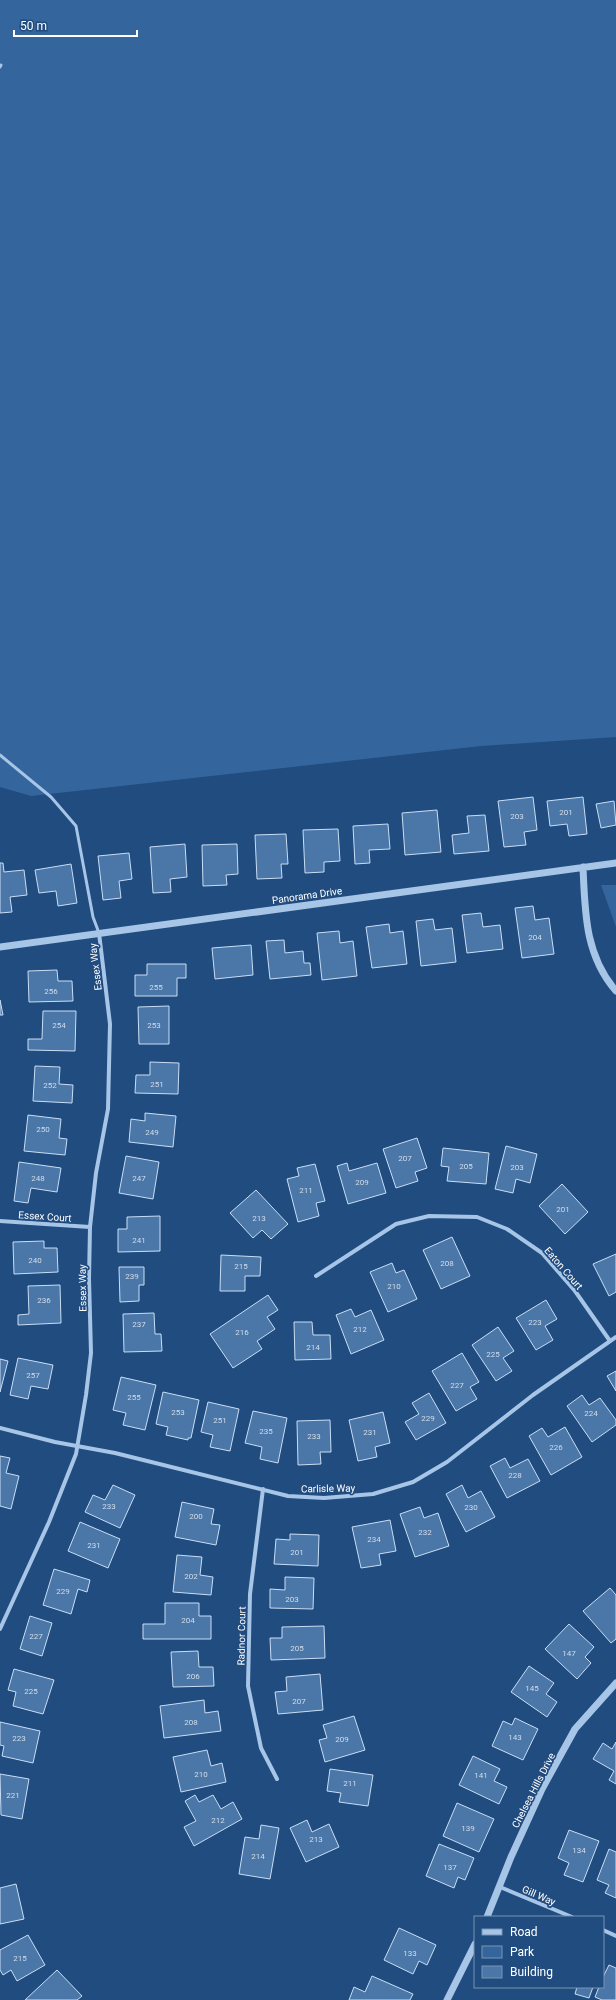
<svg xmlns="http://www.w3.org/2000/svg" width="616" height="2000" font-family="Roboto,sans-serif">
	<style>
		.green { fill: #34669d }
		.building { fill: #4a76a8; stroke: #c9def5 }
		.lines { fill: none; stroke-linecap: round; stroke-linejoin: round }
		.service { stroke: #a6c5e7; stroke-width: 3 }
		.minor { stroke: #a6c5e7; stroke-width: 4 }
		.tertiary { stroke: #a6c5e7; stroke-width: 7 }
		.labels { text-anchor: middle; stroke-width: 3.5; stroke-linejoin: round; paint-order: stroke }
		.number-label { font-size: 8px; fill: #d2dde9 }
		.street-label { font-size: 10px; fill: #fff; stroke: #214c7f }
	</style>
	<rect width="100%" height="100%" fill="#214c7f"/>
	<path class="green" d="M0 0H616V737L481 746 31 796 0 787Z
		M601 885H616V927Z"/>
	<path class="building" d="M533 797 537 830 524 832 526 845 504 847 498 801Z
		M583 797 587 834 569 836 567 824 550 826 547 801Z
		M614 801 616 825 601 828 596 804Z
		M437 810 441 852 405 855 402 813Z
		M485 815 489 851 454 854 452 835 469 833 467 816Z
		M388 824 390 849 369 850 370 863 355 864 353 826Z
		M338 829 340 861 324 862V872L305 873 303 830Z
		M286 834 288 864H281L282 878 257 879 255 835Z
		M185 844 187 877 170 879 171 892 153 893 150 847Z
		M237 844 238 874 226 875 227 885 203 886 202 845Z
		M129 853 132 879 119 881 121 898 103 900 98 856Z
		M0 863H3L4 872 24 870 27 895 10 897 12 912 0 913Z
		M71 864 77 903 58 906 56 891 39 893 35 870Z
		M533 906 535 920 549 918 554 954 522 958 515 908Z
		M481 913 483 927 500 925 503 949 467 953 462 915Z
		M433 919 435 930 452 928 456 962 421 966 416 921Z
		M389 924 390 933 403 931 407 964 372 968 366 927Z
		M339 931 340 943 353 941 357 976 322 980 317 933Z
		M284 940 285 953 303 951 304 963H310L311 975 270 979 266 941Z
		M251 945 253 975 215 979 212 948Z
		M147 964H186V978H177V996H135V975H147Z
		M57 970 58 981H72L73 1001 29 1002 28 971Z
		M0 1000 3 1015H0Z
		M169 1006V1044H139L138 1007Z
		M43 1011H76L75 1051 28 1050V1039H42Z
		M150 1062 179 1063 178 1094 135 1093 136 1075H150Z
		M35 1066 60 1067 59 1084 73 1085 72 1103 33 1101Z
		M145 1113 176 1116 173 1147 129 1142 131 1119 145 1121Z
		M28 1115 61 1119 59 1138 67 1139 65 1155 24 1151Z
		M417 1138 427 1168 415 1172 418 1181 396 1188 383 1149Z
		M506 1146 537 1154 530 1183 516 1179 513 1193 495 1189Z
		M443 1148 489 1153 486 1184 447 1181 449 1167 441 1166Z
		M126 1156 159 1162 153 1199 119 1193Z
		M19 1162 61 1168 57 1192 31 1188 28 1203 14 1201Z
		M347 1163 349 1171 377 1163 386 1193 348 1204 337 1166Z
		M315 1164 325 1201 316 1203 319 1216 298 1222 287 1179 299 1176 297 1168Z
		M562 1184 588 1212 565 1234 539 1206Z
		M256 1190 288 1224 271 1239 262 1230 253 1238 230 1213Z
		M160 1216V1251L118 1252V1229H127V1217Z
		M452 1237 470 1276 441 1289 423 1250Z
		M44 1241V1248H57L58 1272 14 1274 13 1242Z
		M616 1254V1292L609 1296 593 1264Z
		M221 1255 261 1257 260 1276H245V1291H220Z
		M392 1263 396 1273 404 1270 417 1299 388 1312 370 1272Z
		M119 1267H144V1285H139V1301L120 1302Z
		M60 1285 61 1323 18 1325V1315L29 1314 28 1286Z
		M268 1295 278 1310 267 1317 275 1329 257 1341 262 1349 233 1368 210 1334Z
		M546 1300 557 1319 545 1326 553 1340 536 1350 516 1318Z
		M351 1309 355 1317 371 1310 384 1340 351 1354 336 1315Z
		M154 1313 155 1334H161L162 1351 124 1352 123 1314Z
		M294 1322H312L313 1335H330L331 1359 295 1360Z
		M498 1327 514 1351 503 1358 512 1371 496 1381 472 1345Z
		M462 1353 479 1382 470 1387 477 1399 456 1411 432 1371Z
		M18 1358 53 1365 48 1389 31 1386 28 1399 10 1395Z
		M0 1359 8 1361 0 1392Z
		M616 1371V1391L607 1376Z
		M121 1377 156 1385 145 1430 123 1425 126 1413 113 1410Z
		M163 1392 199 1400 191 1438H188V1440L166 1435 168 1427 156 1424Z
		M429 1393 446 1423 416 1440 405 1422 419 1414 412 1403Z
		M582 1395 589 1405 600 1398 616 1420V1425L592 1442 567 1406Z
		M208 1402 239 1409 230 1451 210 1447 213 1435 201 1432Z
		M253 1411 287 1418 278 1463 260 1459 262 1447 245 1443Z
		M383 1412 390 1443 375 1447 377 1457 358 1461 349 1420Z
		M330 1420 331 1452H320L321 1464 298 1465 297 1421Z
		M565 1427 582 1457 551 1475 529 1436 542 1428 548 1437Z
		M0 1456 10 1458 6 1473 19 1476 11 1509 0 1506Z
		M505 1458 510 1468 528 1459 540 1481 507 1498 490 1466Z
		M113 1485 135 1495 120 1528 85 1512 93 1495 105 1500Z
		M462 1485 468 1498 481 1491 495 1517 466 1532 446 1494Z
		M182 1502 214 1509 211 1524 220 1525 216 1545 175 1537Z
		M420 1507 424 1518 438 1513 449 1546 415 1557 400 1514Z
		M390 1520 396 1551 379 1554 381 1565 361 1568 352 1527Z
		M80 1522 120 1539 108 1568 68 1551Z
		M290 1534 319 1535 318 1566 274 1564 276 1539 290 1540Z
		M177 1555 202 1557 200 1575 213 1577 211 1595 173 1592Z
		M54 1569 90 1580 87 1592 78 1589 71 1614 43 1605Z
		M285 1577 314 1578 313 1609 270 1608V1589L285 1590Z
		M610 1588 616 1595V1639L611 1643 583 1611Z
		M165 1603H199V1616H211V1639H143V1624H165Z
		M30 1616 52 1623 42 1656 20 1649Z
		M569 1624 594 1647 585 1657 591 1663 577 1679 545 1649Z
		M324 1626 325 1658 271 1660 270 1638H282V1627Z
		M198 1651 199 1667H213L214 1686 173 1687 171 1652Z
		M529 1666 554 1683 546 1694 557 1702 547 1717 511 1692Z
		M14 1669 54 1680 43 1714 13 1706 16 1692 8 1690Z
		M320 1674 323 1710 278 1714 275 1692 287 1691 286 1677Z
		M204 1700 205 1713 218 1711 221 1731 164 1738 160 1706Z
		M354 1716 365 1750 325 1762 319 1740 327 1738 323 1725Z
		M515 1718 538 1729 523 1760 492 1746 503 1721 512 1725Z
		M0 1722 40 1731 33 1763 2 1756 4 1746 0 1745Z
		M616 1742V1784L609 1780 614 1771 593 1759 603 1743 612 1749Z
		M207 1750 211 1766 222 1763 226 1782 181 1792 173 1757Z
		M473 1756 500 1769 494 1781 507 1787 499 1804 459 1785Z
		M330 1769 373 1775 368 1806 339 1802 341 1793 327 1791Z
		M0 1774 29 1779 22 1819 1 1815Z
		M195 1795 199 1802 213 1795 221 1809 233 1802 242 1819 194 1846 184 1827 196 1821 185 1801Z
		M457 1803 494 1819 479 1852 443 1836Z
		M307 1820 312 1832 329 1824 339 1847 306 1862 290 1828Z
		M261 1825 279 1828 270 1879 239 1874 245 1837 259 1839Z
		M569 1830 599 1841 583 1882 564 1875 569 1863 558 1858Z
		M439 1844 474 1858 465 1880 458 1877 454 1888 426 1876Z
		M609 1849 616 1852V1898L605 1893 609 1885 597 1880Z
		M16 1884 24 1919 0 1924V1888Z
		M399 1928 436 1945 427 1965 419 1961 413 1974 384 1960Z
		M28 1935 45 1965 17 1981 11 1970 3 1975 0 1970V1950Z
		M609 1965 616 1968V2000H602L595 1997 599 1987H603V1977Z
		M57 1970 82 1996 77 2000H25Z
		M372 1976 413 1994 410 2000H349L354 1987 365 1992Z
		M577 1987H593L589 1998 575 1994Z"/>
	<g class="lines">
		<path class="service" d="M0 67 1 65
			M0 755 51 797 76 826 93 917 99 933"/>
		<path class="minor" d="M0 1221 90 1227
			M316 1276 396 1224 429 1216 477 1217 507 1229 542 1253 575 1291 610 1341
			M0 1428 55 1442 115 1453 288 1496 324 1498 373 1494 413 1482 447 1462 533 1395 616 1337
			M263 1489 250 1594 248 1686 261 1748 277 1779
			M0 1629 49 1522 76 1454 86 1395 91 1353 89 1279 90 1227 96 1173 108 1109 110 1024 99 933
			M500 1887 572 1917
			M603 1930 616 1936"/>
		<path class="tertiary" d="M583 867C585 913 585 955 616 991
			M0 947 616 863
			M487 1917 511 1857 542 1789 575 1729 616 1683
			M447 2000 475 1944"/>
	</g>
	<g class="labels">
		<g class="number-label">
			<text x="566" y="815">201</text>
			<text x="517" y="819">203</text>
			<text x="535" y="940">204</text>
			<text x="156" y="990">255</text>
			<text x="51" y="994">256</text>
			<text x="59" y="1028">254</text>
			<text x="154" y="1028">253</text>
			<text x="157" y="1087">251</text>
			<text x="50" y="1088">252</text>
			<text x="43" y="1132">250</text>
			<text x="152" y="1135">249</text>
			<text x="405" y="1161">207</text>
			<text x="466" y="1169">205</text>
			<text x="517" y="1170">203</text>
			<text x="38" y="1181">248</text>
			<text x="139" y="1181">247</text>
			<text x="362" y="1185">209</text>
			<text x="306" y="1193">211</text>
			<text x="563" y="1212">201</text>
			<text x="259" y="1221">213</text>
			<text x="139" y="1243">241</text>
			<text x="35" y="1263">240</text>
			<text x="447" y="1266">208</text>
			<text x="241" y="1269">215</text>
			<text x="132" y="1279">239</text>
			<text x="394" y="1289">210</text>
			<text x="44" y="1303">236</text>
			<text x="535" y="1325">223</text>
			<text x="139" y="1327">237</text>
			<text x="360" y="1332">212</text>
			<text x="242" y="1335">216</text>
			<text x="313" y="1350">214</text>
			<text x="493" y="1357">225</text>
			<text x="33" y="1378">257</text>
			<text x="457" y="1388">227</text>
			<text x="134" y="1400">255</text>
			<text x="178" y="1415">253</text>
			<text x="591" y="1416">224</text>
			<text x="428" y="1421">229</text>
			<text x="220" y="1423">251</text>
			<text x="266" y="1434">235</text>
			<text x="370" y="1435">231</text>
			<text x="314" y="1439">233</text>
			<text x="556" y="1450">226</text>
			<text x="515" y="1478">228</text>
			<text x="109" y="1509">233</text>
			<text x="471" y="1510">230</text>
			<text x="196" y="1519">200</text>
			<text x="425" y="1535">232</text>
			<text x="374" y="1542">234</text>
			<text x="94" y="1548">231</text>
			<text x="297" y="1555">201</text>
			<text x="191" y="1579">202</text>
			<text x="63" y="1594">229</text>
			<text x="292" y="1602">203</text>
			<text x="188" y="1623">204</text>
			<text x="36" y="1639">227</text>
			<text x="297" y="1651">205</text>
			<text x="569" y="1656">147</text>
			<text x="193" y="1679">206</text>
			<text x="532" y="1691">145</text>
			<text x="31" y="1694">225</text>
			<text x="299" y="1704">207</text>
			<text x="191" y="1725">208</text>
			<text x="515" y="1740">143</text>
			<text x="19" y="1741">223</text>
			<text x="342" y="1742">209</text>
			<text x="201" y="1777">210</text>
			<text x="481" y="1778">141</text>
			<text x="350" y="1786">211</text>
			<text x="13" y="1798">221</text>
			<text x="218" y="1823">212</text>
			<text x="468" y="1831">139</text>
			<text x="316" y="1842">213</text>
			<text x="579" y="1853">134</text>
			<text x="258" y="1859">214</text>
			<text x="450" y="1870">137</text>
			<text x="410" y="1956">133</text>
			<text x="20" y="1961">215</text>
		</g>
		<g class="street-label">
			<text transform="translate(307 895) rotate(-8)" y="4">Panorama Drive</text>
			<text transform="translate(95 967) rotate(-97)" y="4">Essex Way</text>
			<text transform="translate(45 1216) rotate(4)" y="4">Essex Court</text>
			<text transform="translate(564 1268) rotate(49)" y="4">Eaton Court</text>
			<text transform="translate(82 1288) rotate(-91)" y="4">Essex Way</text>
			<text transform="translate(328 1488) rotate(-1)" y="4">Carlisle Way</text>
			<text transform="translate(241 1636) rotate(-89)" y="4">Radnor Court</text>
			<text transform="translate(533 1790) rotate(-63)" y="4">Chelsea Hills Drive</text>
			<text transform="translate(539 1895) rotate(23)" y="4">Gill Way</text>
		</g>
	</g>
	<rect x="474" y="1916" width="130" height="72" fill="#214c7f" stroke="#7a94b2"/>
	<rect x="482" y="1929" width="20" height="6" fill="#a6c5e7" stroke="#7a94b2"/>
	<text x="510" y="1936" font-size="12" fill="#ffffff">Road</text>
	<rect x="482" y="1946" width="20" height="12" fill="#34669d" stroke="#7a94b2"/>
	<text x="510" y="1956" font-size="12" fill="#ffffff">Park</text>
	<rect x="482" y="1966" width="20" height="12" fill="#4a76a8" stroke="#7a94b2"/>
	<text x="510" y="1976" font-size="12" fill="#ffffff">Building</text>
	<path d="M14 30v6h123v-6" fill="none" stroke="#ffffff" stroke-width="2"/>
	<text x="20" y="30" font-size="12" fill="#ffffff" stroke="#214c7f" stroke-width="3" paint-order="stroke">50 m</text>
</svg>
